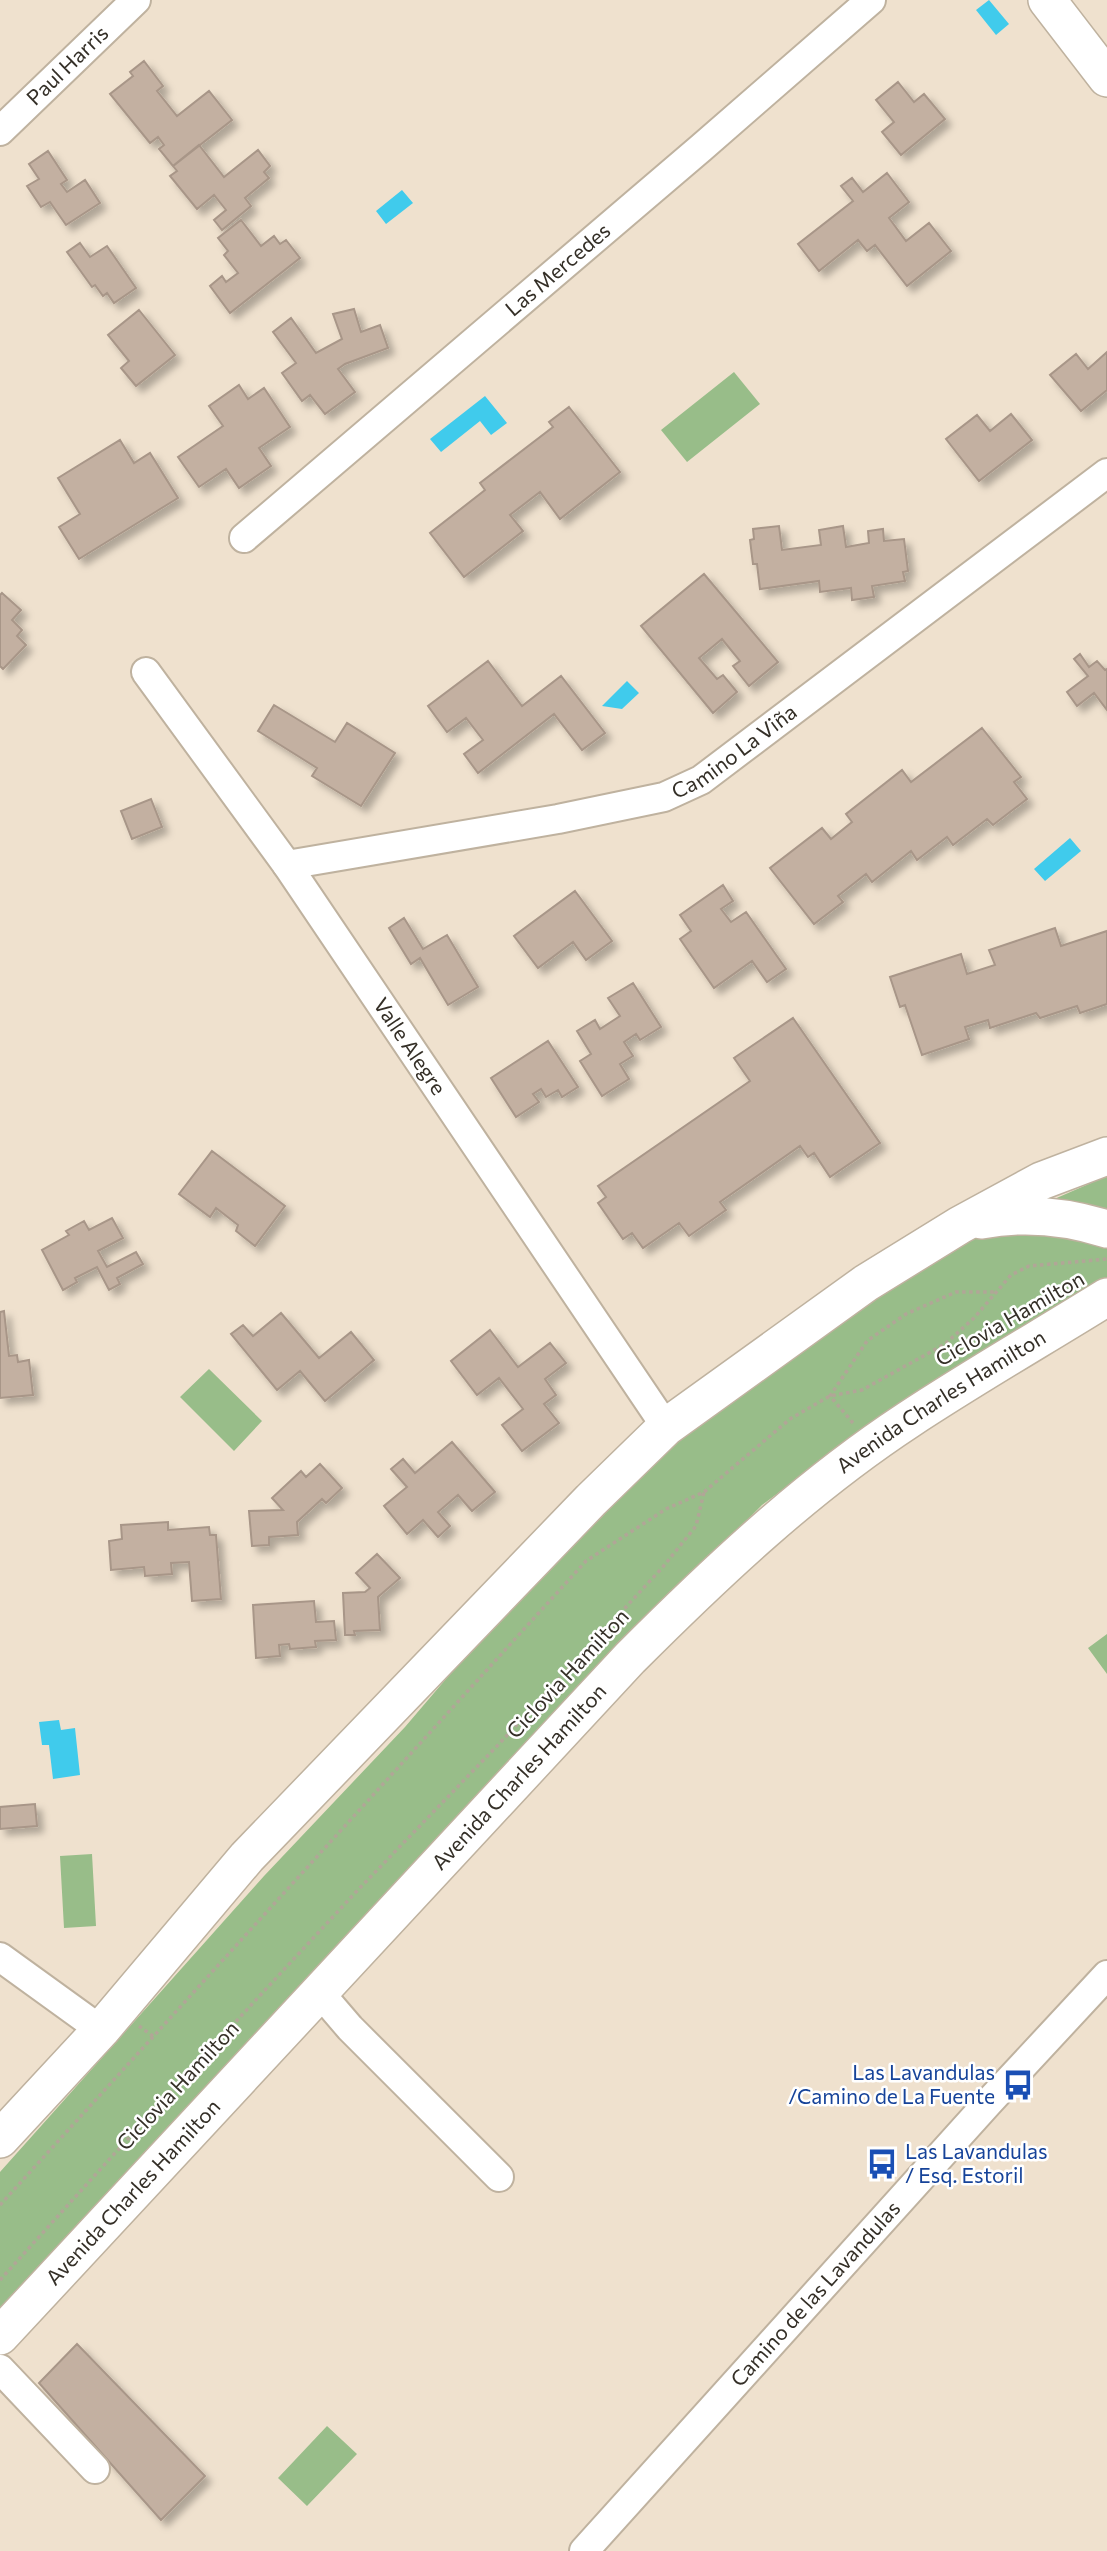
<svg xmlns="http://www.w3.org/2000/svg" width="1107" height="2551" font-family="Commissioner,sans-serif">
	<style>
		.green { fill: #98bd89 }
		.water { fill: #40cbec }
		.building { fill: #c3b0a1; stroke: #a89688; stroke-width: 2; filter: url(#shadow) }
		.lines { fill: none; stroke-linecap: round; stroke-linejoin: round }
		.minor-casing { stroke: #bfb29f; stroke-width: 32 }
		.major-casing { stroke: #bfb29f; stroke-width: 40 }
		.path { stroke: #b1a697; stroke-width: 3.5; stroke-dasharray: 3.5 3.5; stroke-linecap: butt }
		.minor { stroke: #fff; stroke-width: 28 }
		.major { stroke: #fff; stroke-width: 37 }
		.labels { text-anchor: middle; stroke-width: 5; stroke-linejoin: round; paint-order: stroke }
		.street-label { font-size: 21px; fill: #342f27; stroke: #fff }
		.transit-label { font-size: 21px; fill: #164399; stroke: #fff; text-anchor: end }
	</style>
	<defs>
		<filter id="shadow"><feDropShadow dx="6" dy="6" stdDeviation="3.5" flood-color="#0004"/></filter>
	</defs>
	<rect width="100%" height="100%" fill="#efe1ce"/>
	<path class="green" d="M734 372 760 404 687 462 661 430Z
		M1107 1176V1281L893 1408 762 1505 618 1650 0 2313V2172L264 1876 405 1727 595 1504 671 1442 876 1296 981 1231Z
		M209 1369 262 1421 234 1451 180 1397Z
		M1107 1634V1674L1088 1648Z
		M92 1854 96 1926 64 1928 60 1856Z
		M327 2426 357 2454 307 2506 278 2478Z"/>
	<path class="water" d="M989 0 1009 24 996 35 976 10Z
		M402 190 413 203 386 224 376 211Z
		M485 396 507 423 491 435 480 421 441 452 430 439Z
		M627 681 639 693 622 709 602 706Z
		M1070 838 1081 851 1045 881 1034 869Z
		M59 1720 61 1730 75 1728 80 1775 53 1779 49 1745H42L39 1722Z"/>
	<path class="building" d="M144 61 163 86 157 91 177 116 209 91 232 120 173 166 159 149 164 145 158 137 150 143 110 94 133 76 130 72Z
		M898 82 914 102 924 94 945 119 901 155 882 132 894 122 876 100Z
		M199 145 224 177 258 150 270 166 264 172 269 178 245 198 251 206 222 230 214 220 226 210 214 195 197 209 170 176 177 171 173 166Z
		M48 151 67 180 61 184 67 192 85 180 100 203 66 225 50 202 41 207 27 186 39 179 29 164Z
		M887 173 909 202 889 218 906 241 929 223 951 251 907 286 875 245 867 251 858 240 819 271 798 244 853 201 841 186 852 178 863 192Z
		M241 220 261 246 274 236 280 244 286 240 300 258 230 313 210 286 222 276 226 282 238 273 224 255 228 251 218 238Z
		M80 243 90 257 107 246 136 288 114 303 107 293 103 296 95 285 92 287 67 252Z
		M354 309 361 332 380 325 388 348 345 364 338 369 355 392 325 414 310 395 302 401 282 373 296 363 273 332 291 318 316 353 342 339 333 314Z
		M139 310 175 355 136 386 121 368 129 361 108 335Z
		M1107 352V390L1081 411 1050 375 1076 354 1088 369Z
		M239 385 248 399 264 388 290 427 259 448 271 466 239 488 226 469 199 487 178 457 223 426 209 406Z
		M569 407 620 472 560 519 540 492 510 515 523 531 464 577 430 533 485 490 480 483 553 427 549 422Z
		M1011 414 1032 440 979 481 946 439 977 415 990 431Z
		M120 440 134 463 150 453 178 498 79 559 59 527 80 514 58 478Z
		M779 526 782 550 821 545 819 530 843 526 846 547 869 543 868 531 883 529 884 541 904 539 908 571 903 572 905 581 872 586 874 597 852 600 851 588 820 592 819 581 760 589 757 564H753L750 540 754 539 753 529Z
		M704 574 778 662 749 686 733 666 740 661 722 639 699 658 717 679 723 675 737 692 713 713 641 626Z
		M2 593 21 610 12 620 22 630 17 636 26 645 3 669 0 666V595Z
		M1080 654 1089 667 1097 661 1105 670 1107 669V710L1094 693 1077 706 1067 692 1088 676 1074 659Z
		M488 661 522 706 561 676 605 733 582 750 554 714 478 773 464 754 483 740 466 718 447 732 428 706Z
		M274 705 335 742 347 723 395 753 361 806 312 776 317 768 258 731Z
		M982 728 1021 777 1014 782 1027 799 993 825 987 819 953 845 947 837 917 860 911 851 872 882 866 874 838 896 843 902 814 924 770 868 822 828 831 839 852 822 846 814 902 770 911 782Z
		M151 799 162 827 132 839 121 811Z
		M723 885 733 901 721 909 731 922 746 912 786 969 767 982 752 961 714 988 680 939 691 931 680 915Z
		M575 891 612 941 586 960 573 942 538 968 514 936Z
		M404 918 423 949 447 935 478 987 448 1005 420 958 411 964 389 928Z
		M1055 928 1061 946 1107 931V1004L1080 1013 1077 1006 1040 1018 1036 1013 990 1028 988 1020 965 1027 969 1039 922 1055 905 1005 900 1007 890 977 961 954 967 974 995 965 989 950Z
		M633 983 661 1027 640 1040 636 1034 624 1042 633 1056 620 1064 629 1079 602 1096 580 1061 591 1054 577 1031 595 1020 600 1029 620 1016 608 998Z
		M793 1018 880 1143 830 1177 814 1153 808 1157 800 1146 720 1202 726 1210 689 1236 679 1223 643 1248 632 1233 623 1239 598 1203 606 1197 598 1186 750 1081 734 1058Z
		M548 1041 578 1087 562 1097 558 1090 546 1097 541 1089 533 1094 539 1102 516 1117 491 1078Z
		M212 1151 285 1206 255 1246 236 1231 238 1225 216 1208 210 1217 179 1194Z
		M112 1218 123 1238 98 1251 107 1267 136 1252 143 1264 117 1278 120 1284 109 1290 97 1267 75 1278 77 1282 63 1290 42 1250 69 1235 66 1231 84 1221 89 1230Z
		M4 1311 9 1356 17 1355 18 1362 29 1360 33 1395 0 1398V1312Z
		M281 1313 319 1358 351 1332 374 1360 325 1401 300 1371 277 1390 231 1334 243 1325 253 1336Z
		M490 1330 518 1367 550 1343 566 1363 545 1379 556 1395 544 1404 559 1423 522 1451 502 1425 523 1409 499 1378 477 1395 451 1361Z
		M452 1442 495 1492 472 1511 458 1495 438 1512 450 1526 438 1537 423 1520 407 1534 384 1506 407 1487 391 1469 403 1459 415 1473Z
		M320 1464 342 1488 326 1503 322 1499 297 1522 298 1535 269 1537V1545L252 1546 249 1511 283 1510 272 1498 301 1471 306 1477Z
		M168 1522V1530L209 1527 210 1535H216L221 1599 192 1601 189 1562 171 1563 172 1574 145 1576 144 1567 111 1570 109 1541 122 1539 121 1525Z
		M377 1554 400 1578 378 1597 380 1630 354 1631 355 1635H345L343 1593 365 1592 370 1588 356 1573Z
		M314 1601 316 1622 334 1621 336 1640 315 1641 316 1647 290 1649 289 1644 279 1645 280 1656 256 1658 253 1605Z
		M35 1804 37 1826 0 1829V1807Z
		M77 2344 205 2476 161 2520 39 2383Z"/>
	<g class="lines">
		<g class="minor-casing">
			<g id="minor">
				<path id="s1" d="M0 131 136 0"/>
				<path id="s2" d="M244 538 701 148 871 0"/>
				<path id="s3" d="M146 672 287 865 666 1427"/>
				<path id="s4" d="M287 865 558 819 664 797 701 780 1107 473"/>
				<path d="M0 1957 101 2030"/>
				<path d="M320 1993 350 2028 499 2177"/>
				<path d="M0 2369 95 2469"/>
				<path id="s5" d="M584 2551 988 2103 1107 1975"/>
			</g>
		</g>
		<g class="major-casing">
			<g id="major">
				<path d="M1047 0 1107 78"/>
				<path d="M981 1220C1024 1212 1066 1216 1107 1229"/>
				<path d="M0 2139 101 2030 247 1857 591 1500 666 1427 866 1283 960 1225 1041 1181 1107 1156"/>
				<path id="s6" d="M0 2336 630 1658C716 1572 806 1487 908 1420 973 1377 1041 1338 1107 1297"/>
			</g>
		</g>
		<path class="path" d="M853 1423 830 1396 867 1341 906 1314 956 1292H994
			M139 2026 154 2037
			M0 2205 586 1561 666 1509 704 1492 790 1419 830 1396 862 1390 945 1344 974 1318 1011 1275 1029 1266 1107 1259
			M0 2280 164 2099 355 1893 499 1744 662 1568 696 1526 704 1492"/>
		<use href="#minor" class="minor"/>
		<use href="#major" class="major"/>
	</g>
	<defs>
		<g id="bus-bare" transform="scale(2.415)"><path d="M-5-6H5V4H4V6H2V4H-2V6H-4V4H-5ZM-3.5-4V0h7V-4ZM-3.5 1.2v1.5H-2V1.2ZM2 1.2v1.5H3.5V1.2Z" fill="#1a4fb4" stroke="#fff" stroke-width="2.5" paint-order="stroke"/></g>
	</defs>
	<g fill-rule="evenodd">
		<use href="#bus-bare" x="1018" y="2085"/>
		<use href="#bus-bare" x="882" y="2164"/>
	</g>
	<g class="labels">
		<g class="street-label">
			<text dy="7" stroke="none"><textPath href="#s1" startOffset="94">Paul Harris</textPath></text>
			<text dy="7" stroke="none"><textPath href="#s2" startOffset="413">Las Mercedes</textPath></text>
			<text dy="7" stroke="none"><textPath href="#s4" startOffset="467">Camino La Viña</textPath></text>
			<text dy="7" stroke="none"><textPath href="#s3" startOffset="458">Valle Alegre</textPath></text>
			<text transform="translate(1010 1319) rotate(-30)" y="7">Ciclovia Hamilton</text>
			<text dy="7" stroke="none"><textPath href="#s6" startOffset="1330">Avenida Charles Hamilton</textPath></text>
			<text transform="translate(568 1674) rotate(-47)" y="7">Ciclovia Hamilton</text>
			<text dy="7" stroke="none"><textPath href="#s6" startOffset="763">Avenida Charles Hamilton</textPath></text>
			<text transform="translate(178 2086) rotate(-47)" y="7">Ciclovia Hamilton</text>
			<text dy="7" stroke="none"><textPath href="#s6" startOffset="196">Avenida Charles Hamilton</textPath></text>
			<text dy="7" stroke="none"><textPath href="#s5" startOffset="346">Camino de las Lavandulas</textPath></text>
		</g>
		<g class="transit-label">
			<text x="995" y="2080">Las Lavandulas<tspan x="995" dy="24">/Camino de La Fuente</tspan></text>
			<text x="905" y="2159" text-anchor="start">Las Lavandulas<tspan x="905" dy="24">/ Esq. Estoril</tspan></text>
		</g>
	</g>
</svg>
